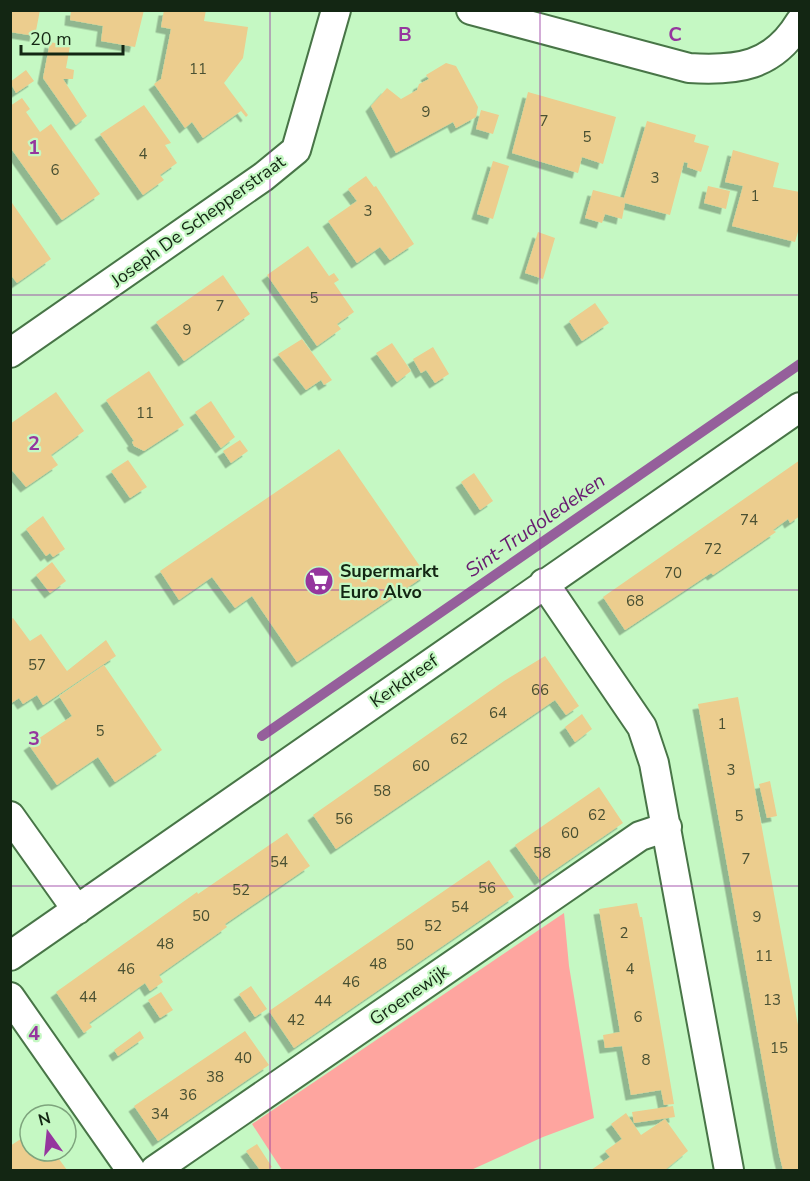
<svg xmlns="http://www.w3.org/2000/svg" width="810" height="1181" font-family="'Nunito Sans',sans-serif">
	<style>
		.green { fill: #fea59f }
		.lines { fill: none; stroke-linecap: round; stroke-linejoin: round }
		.stream { stroke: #955f9b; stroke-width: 10 }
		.building { fill: #eccd8e; filter: url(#shadow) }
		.minor-casing { stroke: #487547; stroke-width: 32 }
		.minor { stroke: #fff; stroke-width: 28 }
		.grid { fill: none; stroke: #95369e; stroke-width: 1.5; stroke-opacity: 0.55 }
		.labels { text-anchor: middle; stroke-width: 4.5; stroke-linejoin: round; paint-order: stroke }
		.number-label { font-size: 15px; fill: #495032 }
		.street-label { font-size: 18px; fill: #132613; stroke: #c5f8c3 }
		.poi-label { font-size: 18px; font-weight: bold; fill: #132613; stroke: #c5f8c3; text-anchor: start }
		.water-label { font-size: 20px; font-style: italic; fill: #681b70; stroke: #c5f8c3 }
		.grid-label { font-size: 20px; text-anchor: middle; font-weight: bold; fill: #95369e; stroke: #c5f8c3; stroke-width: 4.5; stroke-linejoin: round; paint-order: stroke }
	</style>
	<defs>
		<filter id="shadow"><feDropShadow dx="-5.5" dy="5.5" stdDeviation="0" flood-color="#0004"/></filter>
	</defs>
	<rect width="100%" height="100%" fill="#c5f8c3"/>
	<path class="green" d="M564 913 569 966 594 1118 543 1137 471 1170H282L252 1124Z"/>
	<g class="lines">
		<path class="stream" d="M262 736 800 364"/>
	</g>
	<path class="building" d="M10 10H40L35 36 10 32Z
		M71 10H144L135 47 101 41 103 26 70 20Z
		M164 10H206L204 21 248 27 243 58 224 83 248 115 246 117 241 111 203 138 192 122 185 128 154 84 161 79 171 29 161 27Z
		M50 42 70 46 66 68 74 70 73 79H63L87 116 76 125 43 78Z
		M446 63 456 66 478 107 476 117 456 128 453 122 396 153 371 106 387 88 401 99 417 90 419 84 429 79 426 75Z
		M26 70 34 81 16 93 10 82Z
		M528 92 616 117 603 164 582 157 578 173 512 153Z
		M22 98 30 109 26 112 40 132 51 124 100 194 62 220 10 147V106Z
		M144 105 171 143 165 145 177 163 160 175 164 180 143 195 100 134Z
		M481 110 499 115 493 134 476 129Z
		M647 121 696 135 694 142 709 146 701 172 687 167 688 163 684 162 670 215 625 203 622 219 605 214 602 223 585 218 593 190 624 198Z
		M733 150 779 163 773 187 800 192V225L795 242 732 226 743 186 725 182Z
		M493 161 509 166 493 219 477 214Z
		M366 176 374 187 376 186 414 244 390 260 380 247 357 263 328 221 357 201 348 189Z
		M708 186 730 191 726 209 704 203Z
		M10 200 51 259 17 283 10 274Z
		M538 232 555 238 543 279 525 273Z
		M308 246 329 276 334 273 339 280 334 283 354 312 337 324 341 329 317 346 267 275Z
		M223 275 250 314 184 361 156 322Z
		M595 303 609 323 582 341 569 321Z
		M302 339 332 380 324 385 321 380 306 390 278 354Z
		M392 343 411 371 397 382 376 353Z
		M433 347 449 374 435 383 426 370 421 373 413 359Z
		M149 371 184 425 144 451 134 446 132 442 134 441 106 400Z
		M56 392 84 431 51 455 58 465 26 487 10 468V424Z
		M211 401 235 437 221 448 195 412Z
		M240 440 248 451 231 463 223 451Z
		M339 449 426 575 297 662 252 596 235 608 212 577 179 600 160 571Z
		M128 460 147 487 130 498 111 471Z
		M800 460V516L790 523 788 519 773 530 776 532 713 575 711 573 625 630 603 597Z
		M474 473 493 501 480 510 461 482Z
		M43 516 65 549 53 557 50 553 46 556 26 529Z
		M52 562 66 581 50 593 36 575Z
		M13 618 30 641 41 634 67 671 106 640 116 656 43 705 37 695 23 704 19 698 10 704V620Z
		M545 656 579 706 566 715 555 700 336 849 313 815 504 681Z
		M104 665 162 750 115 782 98 757 57 785 29 745 72 716 59 696Z
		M738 697 800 1036V1170H783L779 1154 698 704Z
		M582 714 592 729 575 742 565 727Z
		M770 781 777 816 767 818 759 784Z
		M599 787 623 823 540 880 515 845Z
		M287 833 310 866 225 924 227 927 159 975 163 982 150 991 145 983 89 1023 92 1027 84 1033 56 992 197 892 198 894Z
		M489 860 514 897 294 1048 269 1011Z
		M637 903 640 917H642L674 1104 664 1105 661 1090 631 1095 622 1046 605 1048 603 1035 620 1032 599 909Z
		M251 986 267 1009 255 1017 239 994Z
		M161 992 173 1010 160 1018 148 1000Z
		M140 1031 144 1038 118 1056 114 1050Z
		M245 1031 269 1065 158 1141 134 1106Z
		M673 1106 675 1117 634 1123 632 1112Z
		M626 1113 641 1135 665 1119 688 1151 665 1170H591L610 1157 605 1151 622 1139 611 1124Z
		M30 1133V1151H53L67 1170H12L10 1146Z
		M257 1144 272 1167 267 1170H260L246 1151Z"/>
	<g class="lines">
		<g class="minor-casing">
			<path id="minor" d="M471 10 689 68C737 71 773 67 800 22
				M10 353 263 177 296 150 336 10
				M544 583 642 727 654 763 729 1170
				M10 816 77 910
				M10 956 800 407
				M10 997 131 1170
				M155 1170 640 836 667 827"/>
		</g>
		<use href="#minor" class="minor"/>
	</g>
	<path class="grid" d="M270 10V1170M540 10V1170M10 295H800M10 590H800M10 886H800"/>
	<defs>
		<g id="supermarket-disc" transform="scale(1.5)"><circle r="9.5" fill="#95369e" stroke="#c5f8c3"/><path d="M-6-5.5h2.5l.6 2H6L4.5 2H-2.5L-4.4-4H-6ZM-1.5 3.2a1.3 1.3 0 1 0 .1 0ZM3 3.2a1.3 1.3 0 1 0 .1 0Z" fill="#fff"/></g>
	</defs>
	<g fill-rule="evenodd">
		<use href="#supermarket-disc" x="319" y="581"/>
	</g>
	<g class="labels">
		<g class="number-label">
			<text x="198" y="74">11</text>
			<text x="426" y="117">9</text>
			<text x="544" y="126">7</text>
			<text x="587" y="142">5</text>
			<text x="143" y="159">4</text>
			<text x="55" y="175">6</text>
			<text x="655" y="183">3</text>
			<text x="755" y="201">1</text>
			<text x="368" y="216">3</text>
			<text x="314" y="303">5</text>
			<text x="220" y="311">7</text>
			<text x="187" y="335">9</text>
			<text x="145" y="418">11</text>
			<text x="749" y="525">74</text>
			<text x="713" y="554">72</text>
			<text x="673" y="578">70</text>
			<text x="635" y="606">68</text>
			<text x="37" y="670">57</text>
			<text x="540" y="695">66</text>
			<text x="498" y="718">64</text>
			<text x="722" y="729">1</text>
			<text x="100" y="736">5</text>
			<text x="459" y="744">62</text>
			<text x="421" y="771">60</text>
			<text x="731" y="775">3</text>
			<text x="382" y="796">58</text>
			<text x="597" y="820">62</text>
			<text x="739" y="821">5</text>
			<text x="344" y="824">56</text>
			<text x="570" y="838">60</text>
			<text x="542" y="858">58</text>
			<text x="746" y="864">7</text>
			<text x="279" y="867">54</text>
			<text x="487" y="893">56</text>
			<text x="241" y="895">52</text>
			<text x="460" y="912">54</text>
			<text x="201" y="921">50</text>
			<text x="757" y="922">9</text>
			<text x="433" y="931">52</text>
			<text x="624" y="938">2</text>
			<text x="165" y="949">48</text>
			<text x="405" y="950">50</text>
			<text x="764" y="961">11</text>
			<text x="378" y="969">48</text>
			<text x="126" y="974">46</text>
			<text x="630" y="974">4</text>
			<text x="351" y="987">46</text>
			<text x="88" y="1002">44</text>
			<text x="772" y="1005">13</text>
			<text x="323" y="1006">44</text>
			<text x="638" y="1022">6</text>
			<text x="296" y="1025">42</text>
			<text x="779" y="1053">15</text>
			<text x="243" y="1063">40</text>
			<text x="646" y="1065">8</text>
			<text x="215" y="1082">38</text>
			<text x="188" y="1100">36</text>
			<text x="160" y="1119">34</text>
		</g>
		<g class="street-label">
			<text transform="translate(198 221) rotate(-36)" y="6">Joseph De Schepperstraat</text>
			<text transform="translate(404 681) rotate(-35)" y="6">Kerkdreef</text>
			<text transform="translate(409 995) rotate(-35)" y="6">Groenewijk</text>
		</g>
		<g class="poi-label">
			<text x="340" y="577">Supermarkt<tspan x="340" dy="21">Euro Alvo</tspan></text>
		</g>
		<g class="water-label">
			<text transform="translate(535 525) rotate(-35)" y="7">Sint-Trudoledeken</text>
		</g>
	</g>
	<g class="grid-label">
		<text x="405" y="41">B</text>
		<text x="675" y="41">C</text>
		<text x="34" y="154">1</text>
		<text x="34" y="450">2</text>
		<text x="34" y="745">3</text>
		<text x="34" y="1040">4</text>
	</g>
	<rect width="810" height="1181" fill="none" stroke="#132613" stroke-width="24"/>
	<g transform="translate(48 1133) rotate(345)"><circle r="28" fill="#c5f8c3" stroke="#7ea47d" stroke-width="1.5"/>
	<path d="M0-4.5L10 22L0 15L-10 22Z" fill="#95369e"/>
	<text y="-9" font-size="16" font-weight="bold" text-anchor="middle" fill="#132613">N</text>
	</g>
	<path d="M21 45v9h102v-9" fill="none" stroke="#132613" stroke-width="3"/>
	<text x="30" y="45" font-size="18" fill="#132613" stroke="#c5f8c3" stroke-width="4.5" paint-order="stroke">20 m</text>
</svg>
